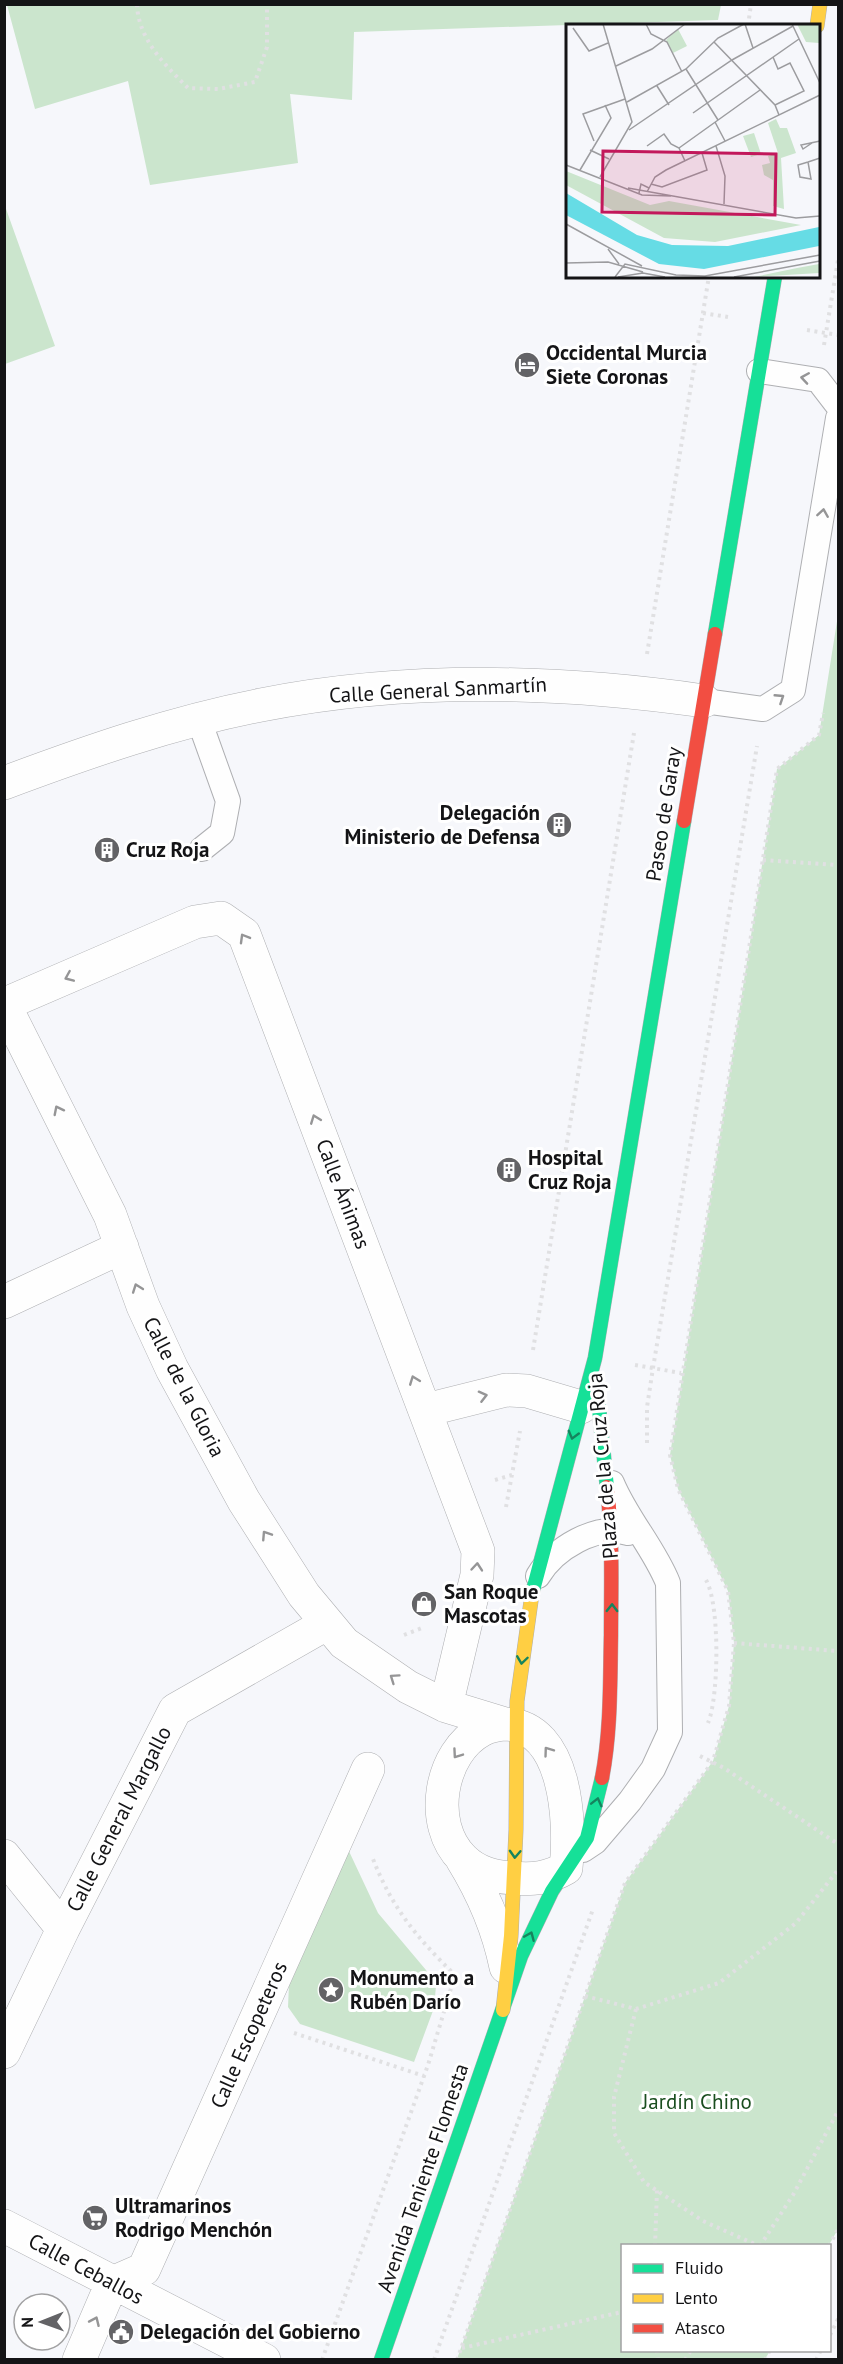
<svg xmlns="http://www.w3.org/2000/svg" width="843" height="2364" font-family="'PT Sans',sans-serif">
	<style>
		.green { fill: #cbe5cd }
		.lines { fill: none; stroke-linecap: round; stroke-linejoin: round }
		.lane-casing { stroke: #aeafb2; stroke-width: 26 }
		.street-casing { stroke: #aeafb2; stroke-width: 34 }
		.fast-casing { stroke: #aeafb2; stroke-width: 15 }
		.slow-casing { stroke: #aeafb2; stroke-width: 15 }
		.jam-casing { stroke: #aeafb2; stroke-width: 15 }
		.path { stroke: #e0e0e2; stroke-width: 4; stroke-dasharray: 3 4.5; stroke-linecap: butt }
		.lane { stroke: #fefefe; stroke-width: 24 }
		.street { stroke: #fefefe; stroke-width: 33 }
		.fast { stroke: #16e098; stroke-width: 14 }
		.slow { stroke: #ffcf43; stroke-width: 14 }
		.jam { stroke: #f24e42; stroke-width: 14 }
		.oneway { stroke: #959596 }
		.oneway2 { stroke: #15845e }
		.labels { text-anchor: middle; stroke-width: 6; stroke-linejoin: round; paint-order: stroke }
		.poi-label { font-size: 21px; font-weight: bold; fill: #141416; stroke: #fff; text-anchor: start }
		.street-label { font-size: 21px; fill: #141416; stroke: #fff }
		.park-label { font-size: 21px; fill: #1a4e1f; stroke: #fff }
		.inset-road { fill: none; stroke: #9c9c9f; stroke-width: 1.5 }
		.view { fill: #c2185b; fill-opacity: 0.15; stroke: #c2185b; stroke-width: 3 }
		.inset-edge { fill: none; stroke: #141416; stroke-width: 3 }
	</style>
	<rect width="100%" height="100%" fill="#f6f7fb"/>
	<path class="green" d="M7 5V4L721 5 718 20 354 32 352 100 290 94 298 163 150 185 128 81 35 109Z
		M5 206 55 346 5 364H4Z
		M838 615V2229L829 2245 622 2246V2350L770 2351 765 2359H457L625 1883 713 1761 729 1706 734 1643 728 1591 678 1489 670 1455 777 769 819 735Z
		M347 1847 378 1913 426 1970 436 1986 434 2008 414 2062 300 2024 288 2007 289 1984Z"/>
	<g class="lines">
		<g class="lane-casing">
			<path id="lane" d="M759 371 818 380 838 406
				M704 701 763 709 793 690 838 418
				M199 720 228 801 222 833 202 849
				M538 1576C554 1549 596 1523 628 1533
				M583 1850 595 1842 630 1801 653 1769 670 1732 668 1583C654 1548 627 1519 612 1483"/>
		</g>
		<g class="street-casing">
			<path id="street" d="M4 783C87 752 173 722 261 705 407 676 557 680 704 701
				M4 1004 110 1215 143 1306 172 1369 244 1501 304 1595 344 1643 408 1687 446 1706 505 1724C567 1726 571 1823 566 1868 549 1878 533 1880 513 1878 494 1877 477 1873 463 1859 427 1824 440 1752 482 1730 489 1726 497 1725 505 1724
				M5 1004 195 922 221 918 244 934 478 1551 477 1575 446 1706
				M4 1302 122 1247
				M426 1410 506 1390 527 1391 581 1407
				M4 1856 63 1929
				M462 1859C483 1893 498 1928 506 1967
				M4 2052 63 1929 175 1710 326 1624
				M4 2226 264 2360
				M79 2360 112 2283 144 2269 368 1769"/>
		</g>
		<g class="fast-casing">
			<path id="fast" d="M715 634 775 276
				M596 1380 607 1487
				M532 1594 595 1358 684 821
				M381 2360 521 1956 552 1891 587 1838 602 1778"/>
		</g>
		<g class="slow-casing">
			<path id="slow" d="M817 26 820 4
				M503 2010 511 1936 516 1830 517 1701 532 1594"/>
		</g>
		<g class="jam-casing">
			<path id="jam" d="M684 821 715 634
				M602 1778C611 1731 610 1683 611 1635 611 1586 613 1537 607 1487"/>
		</g>
		<path class="path" d="M137 4C138 39 165 65 188 88L218 89 255 82 267 47V4
			M748 26 751 4
			M703 313 728 317
			M807 330 838 335
			M824 345 838 260
			M647 654 709 276
			M763 860 838 865
			M533 1350 634 733
			M635 1365 681 1373
			M647 1443V1407L653 1368 757 746
			M495 1480 512 1475
			M506 1507 520 1431
			M706 1580C720 1604 719 1697 708 1723
			M404 1635 422 1628
			M734 1643 838 1651
			M700 1756 724 1768 838 1844
			M585 1996 636 2009 719 1983 796 1923 838 1870
			M636 2009 614 2097V2133L644 2182 703 2221 759 2246
			M294 2033 424 2076
			M655 2246 657 2190
			M760 2246 793 2195 838 2111
			M829 2246 838 2229
			M830 2335 838 2319
			M462 2348 622 2312
			M657 2350 658 2360
			M322 2360 428 2065 455 1975C417 1938 392 1908 373 1859
			M434 2360 593 1909
			M457 2360 625 1883 713 1761 729 1706 734 1643 728 1591 678 1489 670 1455 777 769 819 735 823 713
			M685 2360 691 2350
			M765 2360 770 2350
			M816 2360 821 2350"/>
		<use href="#lane" class="lane"/>
		<use href="#street" class="street"/>
		<use href="#fast" class="fast"/>
		<use href="#slow" class="slow"/>
		<use href="#jam" class="jam"/>
	</g>
	<defs><path id="oneway-chevron" d="M-2-3.5L2.5 0L-2 3.5" fill="none" stroke-width="1.6" stroke-linecap="round" stroke-linejoin="round" transform="scale(1.5)"/></defs>
	<g class="oneway">
		<use href="#oneway-chevron" transform="translate(805 378) rotate(-171)"/>
		<use href="#oneway-chevron" transform="translate(823 513) rotate(-81)"/>
		<use href="#oneway-chevron" transform="translate(780 698) rotate(-33)"/>
		<use href="#oneway-chevron" transform="translate(244 938) rotate(-120)"/>
		<use href="#oneway-chevron" transform="translate(69 977) rotate(157)"/>
		<use href="#oneway-chevron" transform="translate(58 1110) rotate(-117)"/>
		<use href="#oneway-chevron" transform="translate(315 1119) rotate(-111)"/>
		<use href="#oneway-chevron" transform="translate(137 1288) rotate(-110)"/>
		<use href="#oneway-chevron" transform="translate(414 1380) rotate(-111)"/>
		<use href="#oneway-chevron" transform="translate(483 1396) rotate(-14)"/>
		<use href="#oneway-chevron" transform="translate(266 1535) rotate(-123)"/>
		<use href="#oneway-chevron" transform="translate(477 1567) rotate(-85)"/>
		<use href="#oneway-chevron" transform="translate(394 1678) rotate(-145)"/>
		<use href="#oneway-chevron" transform="translate(548 1751) rotate(-126)"/>
		<use href="#oneway-chevron" transform="translate(457 1754) rotate(125)"/>
		<use href="#oneway-chevron" transform="translate(95 2321) rotate(-66)"/>
	</g>
	<g class="oneway2">
		<use href="#oneway-chevron" transform="translate(573 1435) rotate(105)"/>
		<use href="#oneway-chevron" transform="translate(612 1608) rotate(-89)"/>
		<use href="#oneway-chevron" transform="translate(522 1660) rotate(98)"/>
		<use href="#oneway-chevron" transform="translate(597 1802) rotate(-76)"/>
		<use href="#oneway-chevron" transform="translate(515 1854) rotate(93)"/>
		<use href="#oneway-chevron" transform="translate(530 1936) rotate(-67)"/>
	</g>
	<defs>
		<g id="hotel-disc" transform="scale(1.35)"><circle r="9.5" fill="#636366" stroke="#fff"/><path d="M-6-4.5h1.5V1H6V5H4.5V3h-9V5H-6ZM-4 0a1.8 1.8 0 1 1 3.6 0ZM.5 0V-2.5h3Q6-2.5 6 0Z" fill="#fff"/></g>
		<g id="building-disc" transform="scale(1.35)"><circle r="9.5" fill="#636366" stroke="#fff"/><path d="M-4-6H4V6H1V3H-1V6H-4ZM-2.5-4.3h1.7v1.8h-1.7ZM.8-4.3h1.7v1.8H.8ZM-2.5-1h1.7V.8h-1.7ZM.8-1h1.7V.8H.8Z" fill="#fff"/></g>
		<g id="shop-disc" transform="scale(1.35)"><circle r="9.5" fill="#636366" stroke="#fff"/><path d="M-5-2.5h2.3a2.7 3.5 0 0 1 5.4 0H5L5.5 6h-11ZM-1.5-2.5h3a1.5 2.3 0 0 0-3 0Z" fill="#fff"/></g>
		<g id="sight-disc" transform="scale(1.35)"><circle r="9.5" fill="#636366" stroke="#fff"/><path d="M0-6L1.8-2.2L6-1.7L2.9 1.2L3.7 5.4L0 3.3L-3.7 5.4L-2.9 1.2L-6-1.7L-1.8-2.2Z" fill="#fff"/></g>
		<g id="supermarket-disc" transform="scale(1.35)"><circle r="9.5" fill="#636366" stroke="#fff"/><path d="M-6-5.5h2.5l.6 2H6L4.5 2H-2.5L-4.4-4H-6ZM-1.5 3.2a1.3 1.3 0 1 0 .1 0ZM3 3.2a1.3 1.3 0 1 0 .1 0Z" fill="#fff"/></g>
		<g id="civic-disc" transform="scale(1.35)"><circle r="9.5" fill="#636366" stroke="#fff"/><path d="M-.6-6.5H3V-4.5H.6V-3L4-1V1h2V6H-6V1h2V-1L-.6-3ZM-1.2 2.5V6h2.4V2.5Z" fill="#fff"/></g>
	</defs>
	<g fill-rule="evenodd">
		<use href="#hotel-disc" x="527" y="365"/>
		<use href="#building-disc" x="559" y="825"/>
		<use href="#building-disc" x="107" y="850"/>
		<use href="#building-disc" x="509" y="1170"/>
		<use href="#shop-disc" x="424" y="1604"/>
		<use href="#sight-disc" x="331" y="1990"/>
		<use href="#supermarket-disc" x="95" y="2218"/>
		<use href="#civic-disc" x="121" y="2332"/>
	</g>
	<g class="labels">
		<g class="poi-label">
			<text x="546" y="360">Occidental Murcia<tspan x="546" dy="24">Siete Coronas</tspan></text>
			<text x="540" y="820" text-anchor="end">Delegación<tspan x="540" dy="24">Ministerio de Defensa</tspan></text>
			<text x="126" y="857">Cruz Roja</text>
			<text x="528" y="1165">Hospital<tspan x="528" dy="24">Cruz Roja</tspan></text>
			<text x="444" y="1599">San Roque<tspan x="444" dy="24">Mascotas</tspan></text>
			<text x="350" y="1985">Monumento a<tspan x="350" dy="24">Rubén Darío</tspan></text>
			<text x="115" y="2213">Ultramarinos<tspan x="115" dy="24">Rodrigo Menchón</tspan></text>
			<text x="140" y="2339">Delegación del Gobierno</text>
		</g>
		<g class="street-label">
			<text transform="translate(438 690) rotate(-3)" y="7">Calle General Sanmartín</text>
			<text transform="translate(664 814) rotate(-81)" y="7">Paseo de Garay</text>
			<text transform="translate(343 1194) rotate(69)" y="7">Calle Ánimas</text>
			<text transform="translate(184 1387) rotate(63)" y="7">Calle de la Gloria</text>
			<text transform="translate(603 1466) rotate(-95)" y="7">Plaza de la Cruz Roja</text>
			<text transform="translate(119 1819) rotate(-63)" y="7">Calle General Margallo</text>
			<text transform="translate(249 2035) rotate(-66)" y="7">Calle Escopeteros</text>
			<text transform="translate(423 2178) rotate(-71)" y="7">Avenida Teniente Flomesta</text>
			<text transform="translate(86 2269) rotate(28)" y="7">Calle Ceballos</text>
		</g>
		<g class="park-label">
			<text x="697" y="2109">Jardín Chino</text>
		</g>
	</g>
	<g transform="translate(566 24)">
		<rect width="254" height="254" fill="#f6f7fb"/>
		<path d="M231 0H253V19L240 18ZM112 5 121 22 107 29 100 16ZM210 95 214 104H221L230 129 215 134 218 185 207 182V156L198 151 196 141 204 139 202 132 212 129 202 99ZM188 109 195 130 185 133 177 112ZM0 147 84 181 103 177 235 201 149 218 98 214 0 161ZM253 240V249L188 253 231 244Z" fill="#cbe5cd"/>
		<path d="M0 169 71 211 106 221 162 222 253 203V222L138 245 93 240 0 191Z" fill="#66dce5"/>
		<path class="inset-road" d="M80 0 85 10 101 18 116 48M179 0 187 24M226 0 254 59M7 4 23 27 42 19M148 18 209 81 213 91M207 33 212 45 224 39 238 67 209 81M50 42 86 25 119 0M120 45 152 96M91 62 103 81M61 78 120 45 152 14 178 0M127 89 233 15M149 98 159 117M63 106 166 36 227 2M28 117 17 90 59 75M246 119 237 125 235 121 254 117M81 122 98 110 105 120 113 124 119 137M150 122 159 152 158 180M113 124 194 66M24 126 43 135M242 138 245 155 234 153 232 141 242 138 254 134M0 141 76 171 105 172M14 146 45 94 39 81M34 153 66 98 37 0M85 160 96 163 141 146 136 129M62 164 230 194 254 192M81 168 89 153 100 146 254 71M73 169 75 160 83 164M0 200 76 242M42 225 53 240M0 239 42 238 77 248M49 253 59 240 110 251 139 252 254 231M52 253 77 249 99 253M168 253 254 237"/>
		<path class="view" d="M37 127 210 130 209 191 36 188Z"/>
		<rect width="254" height="254" class="inset-edge"/>
	</g>
	<rect width="843" height="2364" fill="none" stroke="#141416" stroke-width="12"/>
	<rect x="621" y="2244" width="210" height="108" fill="#ffffff" stroke="#a1a1a2" stroke-width="1.5"/>
	<rect x="633" y="2264" width="30" height="9" fill="#16e098" stroke="#a1a1a2" stroke-width="1.5"/>
	<text x="675" y="2274" font-size="18" fill="#141416">Fluido</text>
	<rect x="633" y="2294" width="30" height="9" fill="#ffcf43" stroke="#a1a1a2" stroke-width="1.5"/>
	<text x="675" y="2304" font-size="18" fill="#141416">Lento</text>
	<rect x="633" y="2324" width="30" height="9" fill="#f24e42" stroke="#a1a1a2" stroke-width="1.5"/>
	<text x="675" y="2334" font-size="18" fill="#141416">Atasco</text>
	<g transform="translate(42 2322) rotate(269)"><circle r="28" fill="#ffffff" stroke="#a1a1a2" stroke-width="1.5"/>
	<path d="M0-4.5L10 22L0 15L-10 22Z" fill="#636366"/>
	<text y="-9" font-size="16" font-weight="bold" text-anchor="middle" fill="#141416">N</text>
	</g>
</svg>
